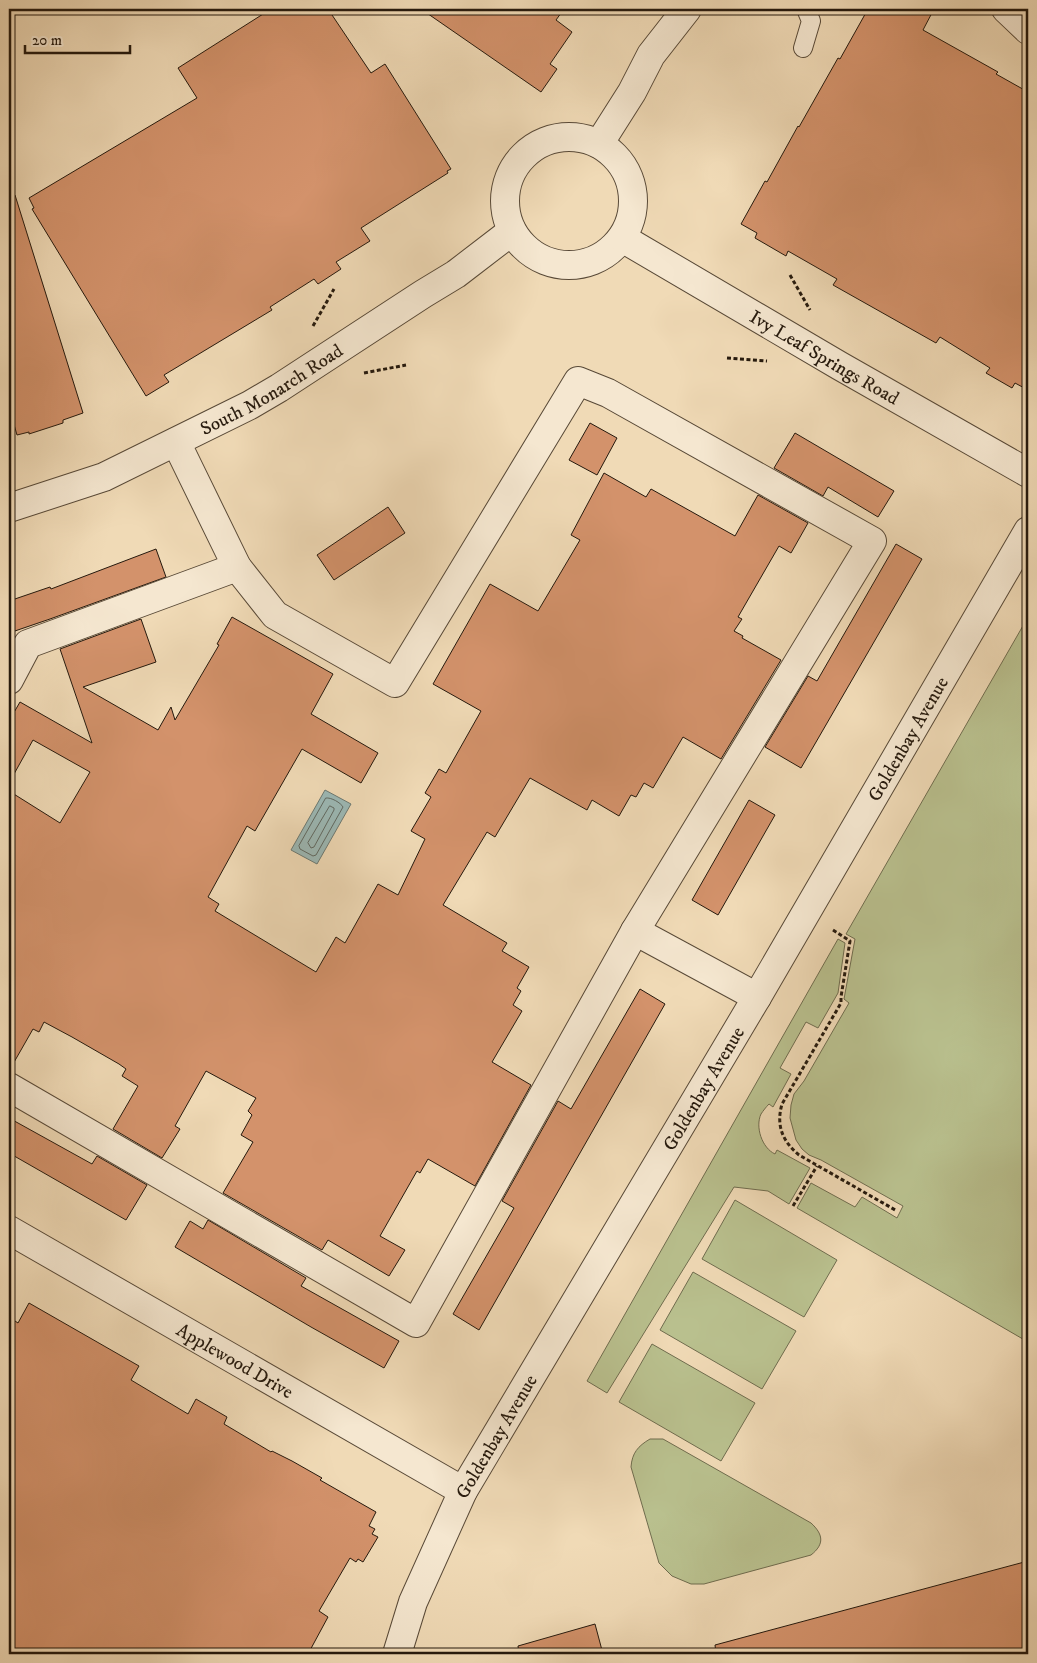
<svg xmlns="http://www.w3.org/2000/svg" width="1037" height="1663" font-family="'IM FELL DW Pica',serif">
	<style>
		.green { fill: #b9c08e; stroke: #6f6c4e }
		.water { fill: #9cb9b6; stroke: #6c7972 }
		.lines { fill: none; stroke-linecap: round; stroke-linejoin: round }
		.shore { stroke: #606962; stroke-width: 1 }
		.building { fill: #d3926b; stroke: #25190d }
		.service-casing { stroke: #584937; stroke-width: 20 }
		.minor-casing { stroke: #584937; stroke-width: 30 }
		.tertiary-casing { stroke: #584937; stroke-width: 30 }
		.path { stroke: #25190d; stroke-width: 3; stroke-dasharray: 4 2.5; stroke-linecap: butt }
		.service { stroke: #f5e7d0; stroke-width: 18 }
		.minor { stroke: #f5e7d0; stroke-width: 28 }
		.tertiary { stroke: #f5e7d0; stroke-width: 28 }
		.labels { text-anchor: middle; stroke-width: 4; stroke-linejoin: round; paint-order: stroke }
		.street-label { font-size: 19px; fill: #25190d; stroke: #f5e7d0 }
	</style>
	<rect width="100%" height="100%" fill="#f0dab6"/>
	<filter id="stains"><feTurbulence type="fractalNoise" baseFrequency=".004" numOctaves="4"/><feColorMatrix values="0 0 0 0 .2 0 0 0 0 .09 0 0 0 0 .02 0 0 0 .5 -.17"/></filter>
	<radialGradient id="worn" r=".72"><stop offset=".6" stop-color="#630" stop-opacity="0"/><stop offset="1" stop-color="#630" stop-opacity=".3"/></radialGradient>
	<path class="green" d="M1028 617V1342L797 1208 811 1183 855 1207 862 1197 897 1218 903 1206 821 1160 809 1155 802 1149 796 1140 790 1118 791 1105 794 1094 804 1081 849 1003 844 999 855 939 846 934Z
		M838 939 845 943 838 993 818 1028 806 1022 780 1068 791 1074 773 1107 769 1104C766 1107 763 1111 761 1114 755 1127 762 1148 775 1154L777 1150 810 1168 789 1204 768 1191 734 1187 607 1393 587 1381Z
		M735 1200 837 1260 804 1317 702 1259Z
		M693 1272 796 1331 762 1389 660 1330Z
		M652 1344 755 1403 721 1461 619 1402Z
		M650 1439H663L811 1523C823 1534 825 1544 811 1555L704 1584H691L672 1576 659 1563 631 1467C632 1453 638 1446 650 1439Z"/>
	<path class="water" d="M325 790 351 804 317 864 291 850Z"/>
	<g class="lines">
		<path class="shore" d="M326 798C331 797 341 803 343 807L316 855 313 856 300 849 299 846Z
			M330 806 334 808V810L314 847 311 848 308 843Z"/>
	</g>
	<path class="building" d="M271 9H328L371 73 385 64 451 169 447 171 448 173 361 228 370 241 336 262 341 269 318 284 314 279 270 307 272 310 164 375 169 382 146 396 32 209 34 208 29 198 197 98 178 68Z
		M421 9H564L556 20 572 32 550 64 557 69 541 92Z
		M868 9H934L923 30 998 72 996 74 1028 92V390L1015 383 1012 388 986 373 990 368 940 337 936 343 833 285 837 279 788 251 786 256 755 238 757 233 741 224 765 181 767 182 798 126 799 127 838 58 840 59Z
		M15 195 83 413 63 420V423L29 434V432L17 435 9 407V196Z
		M590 423 617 438 597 475 569 460Z
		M795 433 894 491 878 517 828 487 823 496 774 468Z
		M604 473 646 497 651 489 735 536 758 495 808 523 791 553 779 546 738 617 742 619 734 631 743 636 742 638 781 660 721 759 683 737 653 788 644 783 636 797 631 795 619 816 592 800 587 810 530 778 495 837 487 832 443 905 507 943 502 951 529 967 517 988 521 991 513 1005 522 1011 492 1062 531 1085 475 1186 428 1159 420 1173 417 1171 380 1236 405 1250 389 1276 328 1240 322 1250 223 1193 253 1142 241 1135 252 1115 248 1111 256 1098 206 1071 175 1126 180 1129 162 1158 113 1129 138 1086 122 1076 126 1069 119 1064 72 1037 44 1022 39 1032 33 1029 9 1071V791L60 823 90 772 33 740 9 783V721L20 702 92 743 60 649 141 619 156 662 83 687 158 730 171 707 175 720 219 645 217 644 232 617 333 674 311 714 378 753 361 783 302 749 255 831 247 826 208 897 219 904 215 911 316 972 336 937 345 943 378 884 398 895 425 839 411 831 431 797 425 793 439 769 446 773 481 711 433 684 490 584 538 611 580 540 571 535Z
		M388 507 405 533 334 580 317 555Z
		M896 544 922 559 801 768 765 747 808 676 817 681Z
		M156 549 166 577 50 619 9 633V601L50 587 51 589Z
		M749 800 775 815 718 915 692 900Z
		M640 989 665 1004 479 1330 453 1314 514 1208 502 1201 558 1101 571 1109Z
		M9 1118 92 1164 97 1156 147 1185 126 1220 9 1153Z
		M208 1220 306 1278 301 1286 399 1341 384 1368 311 1327 175 1247 190 1221 203 1229Z
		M29 1303 139 1366 131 1380 188 1414 196 1399 227 1417 224 1424 271 1452 272 1451 292 1461 322 1478 320 1480 376 1512 369 1526 375 1529 372 1534 378 1537 363 1562 358 1559 356 1562 350 1558 319 1611 328 1617 308 1654H9V1317L18 1323Z
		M1028 1561V1654H716L715 1645Z
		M595 1624 603 1654H519L518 1646Z"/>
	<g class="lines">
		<g class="service-casing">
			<path id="service" d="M803 48 811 21 806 9"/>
		</g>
		<g class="minor-casing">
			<g id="minor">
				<path d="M1006 9 1028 30"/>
				<path d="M599 144 632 92 651 55 687 9"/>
				<path d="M9 680 28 644 237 567"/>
				<path d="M635 931 757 997"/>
				<path d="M9 1087 416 1323 635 931 872 541 608 393 578 381 395 683 275 615 237 567 176 442"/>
				<path id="s1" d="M9 1230 463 1491"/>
				<path id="s2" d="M397 1654 413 1602 463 1491 757 997 1028 531"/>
			</g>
		</g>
		<g class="tertiary-casing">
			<g id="tertiary">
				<circle cx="569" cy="201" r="64"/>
				<path id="s3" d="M622 238 840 366 1028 473"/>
				<path id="s4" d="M9 508 104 477 250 405 279 388 423 294 456 274 512 231"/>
			</g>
		</g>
		<path class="path" d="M790 275 810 310
			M313 326 334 289
			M727 358 767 361
			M364 373 406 365
			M833 930 850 941 841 997V1003L782 1104C776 1125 782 1141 799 1155L897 1211
			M793 1206 817 1166"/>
		<use href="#service" class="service"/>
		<use href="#minor" class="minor"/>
		<use href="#tertiary" class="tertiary"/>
	</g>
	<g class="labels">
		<g class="street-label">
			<text dy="7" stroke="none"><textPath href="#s3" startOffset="235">Ivy Leaf Springs Road</textPath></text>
			<text dy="7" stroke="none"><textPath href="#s4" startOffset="289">South Monarch Road</textPath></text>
			<text dy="7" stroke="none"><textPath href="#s2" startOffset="1050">Goldenbay Avenue</textPath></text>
			<text dy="7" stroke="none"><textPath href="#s2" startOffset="645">Goldenbay Avenue</textPath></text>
			<text dy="7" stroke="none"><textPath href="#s1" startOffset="261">Applewood Drive</textPath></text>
			<text dy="7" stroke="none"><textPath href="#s2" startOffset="240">Goldenbay Avenue</textPath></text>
		</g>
	</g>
	<rect width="1037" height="1663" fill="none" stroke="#f0dab6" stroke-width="30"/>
	<rect x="10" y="10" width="1017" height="1643" fill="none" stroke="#25190d" stroke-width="2.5"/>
	<rect x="15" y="15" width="1007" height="1633" fill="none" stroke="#25190d"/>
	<path d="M25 45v8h105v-8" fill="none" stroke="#25190d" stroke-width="2.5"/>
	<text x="32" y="45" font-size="15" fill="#25190d" stroke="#f5e7d0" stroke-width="4" paint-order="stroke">20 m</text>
	<rect width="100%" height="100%" filter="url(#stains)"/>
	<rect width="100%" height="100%" fill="url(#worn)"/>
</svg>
